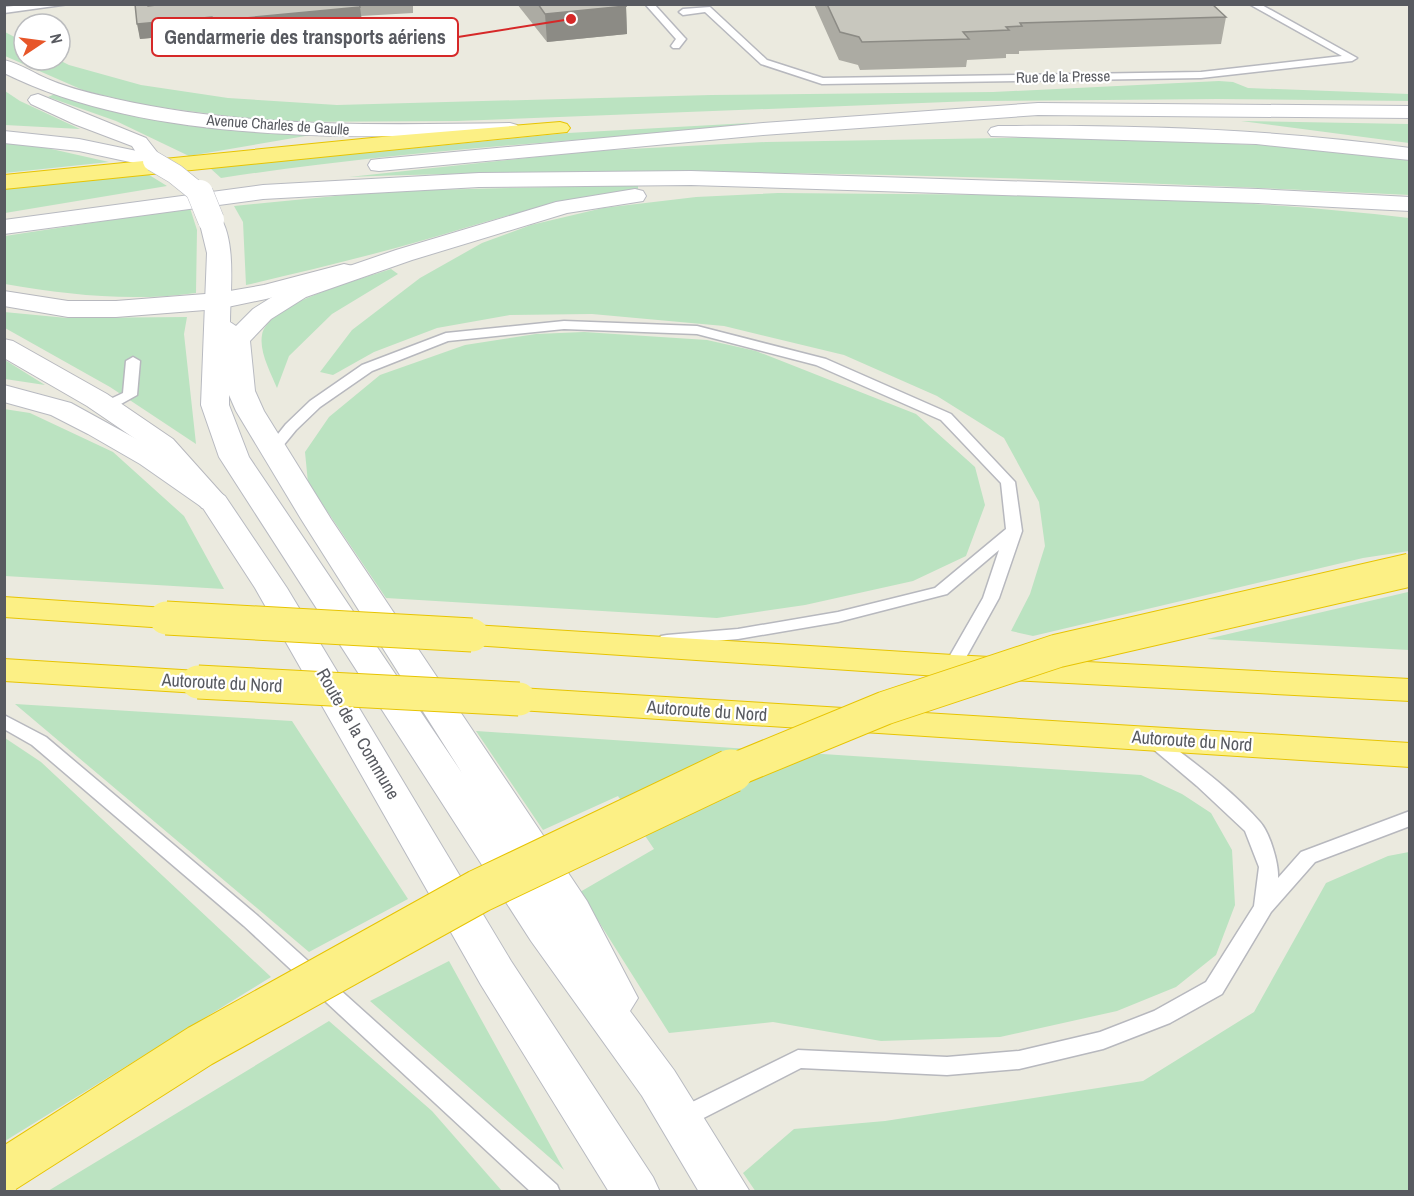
<svg xmlns="http://www.w3.org/2000/svg" width="1414" height="1196" font-family="'Archivo Narrow',sans-serif">
	<style>
		.green { fill: #bbe3c1 }
		.lines { fill: none; stroke-linecap: round; stroke-linejoin: round }
		.service-casing { stroke: #b7b8be; stroke-width: 3 }
		.tertiary-casing { stroke: #b7b8be; stroke-width: 2 }
		.secondary-casing { stroke: #b8bac1; stroke-width: 2 }
		.motorway-casing { stroke: #e7c402; stroke-width: 2 }
		.service { fill: #fff; fill-rule: evenodd }
		.tertiary { fill: #fff; fill-rule: evenodd }
		.secondary { fill: #fff; fill-rule: evenodd }
		.motorway { fill: #fcf085; fill-rule: evenodd }
		.secondary-bridge-far1-casing { stroke: #b8bac1; stroke-width: 21; stroke-linecap: butt }
		.secondary-bridge-casing { stroke: #b8bac1; stroke-width: 27; stroke-linecap: butt }
		.motorway-bridge-far1-casing { stroke: #e7c402; stroke-width: 35; stroke-linecap: butt }
		.motorway-bridge-casing { stroke: #e7c402; stroke-width: 45; stroke-linecap: butt }
		.secondary-bridge-far1 { stroke: #fff; stroke-width: 20 }
		.secondary-bridge { stroke: #fff; stroke-width: 26 }
		.motorway-bridge-far1 { stroke: #fcf085; stroke-width: 33 }
		.motorway-bridge { stroke: #fcf085; stroke-width: 43 }
		.wall { fill: #acaba3 }
		.shaded-wall { fill: #8c8b85 }
		.building { fill: #c8c7be; stroke: #8c8b85; stroke-width: 1.5 }
		.labels { text-anchor: middle; stroke-width: 4.5; stroke-linejoin: round; paint-order: stroke }
		.far-street-label { font-size: 15px; fill: #585a60; stroke: #fff }
		.street-label { font-size: 18px; fill: #585a60; stroke: #fff }
		.leader { fill: none; stroke: #d62828; stroke-width: 2 }
		.callout-dot { fill: #d62828; stroke: #fff; stroke-width: 2 }
		.callout { fill: #fff; stroke: #d62828; stroke-width: 2 }
		.callout-label { font-size: 20px; text-anchor: middle; font-weight: bold; fill: #585a60 }
	</style>
	<rect width="100%" height="100%" fill="#ebeadf"/>
	<path class="green" d="M5 32 24 42V60H59L69 65 141 85 228 98 337 105 711 95 993 92 1219 81 1233 82 1248 88 1409 94 1410 101 1217 99 973 101 457 121 272 122 144 105 85 91 5 56Z
		M5 91 20 101 80 129 5 125Z
		M55 94 131 115 189 123 323 133 189 156 116 121 48 97Z
		M1241 121 1409 124V143Z
		M749 123 754 127C576 140 397 151 221 178L210 168 568 133Z
		M1059 137 1313 147 1409 159 1410 195C1056 178 702 164 349 177L592 151 766 142Z
		M5 143 47 148 109 162 5 173Z
		M146 173 167 186 5 213V188Z
		M638 185V189C564 197 495 219 424 240 365 257 306 271 246 285L243 222 234 206 387 191Z
		M778 193C988 195 1201 193 1409 218V551L1363 558 1033 636 1011 631 1030 594 1045 546 1039 502 1004 438 937 396 844 355 724 326 592 314 510 315 437 328 374 352 333 375 320 372 352 330 420 278 482 243 531 225 603 208 696 197Z
		M190 208 197 230 196 293C131 302 69 295 5 284V236Z
		M391 269 398 274 332 314 289 356 277 388C271 373 259 352 262 335 268 303 361 279 391 269Z
		M4 312 67 318 187 317 184 334 196 444 110 387 5 328Z
		M584 332 707 340 756 351 916 414 975 467 985 505 966 556 913 581 805 605 717 618 386 598 308 483 305 452 329 417 380 375 465 345 536 334Z
		M5 360 45 385 5 379Z
		M4 409 30 413 113 452 184 516 224 589 5 576Z
		M1408 592 1409 650 1207 639Z
		M15 704 292 721 408 899 309 952Z
		M476 731 1141 775 1182 794 1211 813 1232 850 1235 905 1216 955 1176 987 1117 1011 1000 1037 881 1041 773 1022 669 1033 580 892 654 849 618 796 543 830Z
		M5 738 41 762 271 977 5 1141Z
		M1409 852V1191L756 1192 743 1173 794 1129 885 1121 1143 1081 1254 1012 1326 883 1388 856Z
		M449 961 564 1170 370 1001Z
		M329 1021 432 1111 502 1191H48Z"/>
	<g class="lines">
		<g class="service-casing">
			<path id="service" d="M33 4H69L4 13V7Z
				M645 4H654L684 37 686 39 679 48H673L671 46 676 39Z
				M1249 4H1260L1357 58 1352 61 1201 78 822 84 761 64 705 12 683 15 679 12 683 9 710 7 767 60 823 78 1201 72 1342 56Z
				M564 321 697 326 826 359 951 414 1015 482 1022 531 999 598 959 670H947L944 666 983 598 999 550 947 594 838 622 738 639 667 645 661 644 658 640 661 636 667 635 738 629 838 612 935 588 1006 529 1001 483 941 420 816 365 697 334 564 329 448 341 372 371 320 407 296 430 278 452H268L266 449 286 424 310 401 362 365 446 333Z
				M133 357 140 361 137 395 112 409H102L100 406 102 403 123 393 126 361Z
				M4 715 46 737 258 916 557 1185 560 1192H531L244 926 32 745 4 729Z
				M1152 733 1158 735C1193 762 1231 789 1260 822 1270 833 1279 864 1278 878L1301 852 1410 811V826L1315 862 1271 912 1222 994 1170 1023 1103 1049 1019 1069 947 1075 801 1068 688 1126 680 1129 672 1126 668 1119 672 1112 798 1050 947 1057 1019 1051 1100 1032 1154 1011 1206 982 1254 906 1259 867 1245 831 1197 786 1146 743 1143 739 1146 735Z"/>
		</g>
		<g class="tertiary-casing">
			<path id="tertiary" d="M4 60C21 64 35 74 50 80 71 89 94 94 116 99 245 128 379 125 510 123L517 125 520 129 517 133 510 135C351 137 149 145 4 73Z
				M38 94 146 138 164 161 161 166 153 167 145 166 132 146 74 124 31 104 28 100 31 96Z
				M344 264 353 266 356 271 353 276 266 299 218 309 116 317H68L4 306V291L68 301H116L218 293 264 285Z
				M4 339 13 341 107 394 173 439 224 496 228 502 224 508 213 511 202 508 153 451 87 406 4 358Z"/>
		</g>
		<g class="secondary-casing">
			<path id="secondary" d="M1038 103 1410 106V118L1038 115 763 135 379 171 371 170 368 165 371 160 379 159 763 123Z
				M998 126C1136 125 1273 129 1410 148V160L1256 144 991 136 988 132 991 128Z
				M4 131 79 139 161 156 164 161 161 166 153 167 79 151 4 143Z
				M691 171 1258 189 1410 197V211L1258 203 691 185 479 187 263 199 4 234V220L263 185 479 173Z
				M635 189 643 191 646 196 643 201 567 213 412 260 306 297 271 319 250 341 255 391 264 411 331 519 587 901 638 998 630 1011 674 1070 750 1192H699L642 1096 531 941 219 457 201 405 207 253 199 220 203 215 211 213 219 215C237 241 230 292 230 322L236 326 253 309 288 287 396 250 556 202ZM229 395 236 411 301 519 462 773 249 457 229 405Z
				M4 385 71 403 160 452 225 496 287 588 511 961 653 1177 660 1192H609L481 985 255 588 203 508 140 464 88 434 51 415 4 402Z"/>
		</g>
		<g class="motorway-casing">
			<path id="motorway" d="M560 122 567 124 570 128 567 132 4 189V175L392 136Z
				M4 597 166 608 178 611 183 618 178 625 166 628 4 617Z
				M472 625 953 655 1410 679V701L953 677 472 645 460 642 455 635 460 628Z
				M4 659 198 671 210 674 216 682 210 690 198 693 4 681Z
				M519 688 1410 743V767L519 710 506 707 501 699 506 691Z"/>
		</g>
		<use href="#service" class="service"/>
		<use href="#tertiary" class="tertiary"/>
		<use href="#secondary" class="secondary"/>
		<use href="#motorway" class="motorway"/>
		<g class="secondary-bridge-far1-casing">
			<path id="secondary-bridge-far1" d="M153 161 175 174 201 195"/>
		</g>
		<g class="secondary-bridge-casing">
			<path id="secondary-bridge" d="M200 193 211 220"/>
		</g>
		<g class="motorway-bridge-far1-casing">
			<path id="motorway-bridge-far1" d="M166 618 472 635
				M198 682 519 699
				M727 773 885 708 1057 651 1410 570"/>
		</g>
		<g class="motorway-bridge-casing">
			<path id="motorway-bridge" d="M4 1171 200 1046 479 891 731 771"/>
		</g>
		<use href="#secondary-bridge-far1" class="secondary-bridge-far1"/>
		<use href="#secondary-bridge" class="secondary-bridge"/>
		<use href="#motorway-bridge-far1" class="motorway-bridge-far1"/>
		<use href="#motorway-bridge" class="motorway-bridge"/>
	</g>
	<path class="wall" d="M135 4H413V13L361 16 362 22 216 37 214 32 140 39Z
		M517 4H625L626 6 627 34 547 42Z
		M814 4H1212L1226 17 1221 44 1019 51V54H1006V58L967 60 966 67 860 70 858 65 839 60Z"/>
	<path class="shaded-wall" d="M626 6 627 34 547 42 545 14Z
		M360 7 362 22 216 37 213 21Z
		M212 17 214 32 140 39 137 24Z"/>
	<path class="building" d="M135 4H146L148 6 165 4H359L360 7 213 21 212 17 137 24Z
		M538 4H625L626 6 545 14Z
		M827 4H1212L1226 17 1020 23 1022 26 1006 27 1009 30 963 32 969 39 862 42 859 37 840 32Z"/>
	<g class="labels">
		<g class="far-street-label">
			<text transform="translate(1063 77) rotate(-1)" y="5">Rue de la Presse</text>
			<text transform="translate(278 125) rotate(4)" y="5">Avenue Charles de Gaulle</text>
		</g>
		<g class="street-label">
			<text transform="translate(222 683) rotate(3)" y="6">Autoroute du Nord</text>
			<text transform="translate(707 711) rotate(4)" y="6">Autoroute du Nord</text>
			<text transform="translate(358 734) rotate(60)" y="6">Route de la Commune</text>
			<text transform="translate(1192 741) rotate(4)" y="6">Autoroute du Nord</text>
		</g>
	</g>
	<path class="leader" d="M571 19L458 37"/>
	<circle class="callout-dot" cx="571" cy="19" r="6"/>
	<rect class="callout" x="152" y="18" width="306" height="38" rx="6"/>
	<g class="callout-label">
		<text x="305" y="44">Gendarmerie des transports aériens</text>
	</g>
	<rect width="1414" height="1196" fill="none" stroke="#585a60" stroke-width="12"/>
	<g transform="translate(42 42) rotate(77)"><circle r="28" fill="#ffffff" stroke="#bcbdbf" stroke-width="1.5"/>
	<path d="M0-4.5L10 22L0 15L-10 22Z" fill="#e75629"/>
	<text y="-9" font-size="16" font-weight="bold" text-anchor="middle" fill="#585a60">N</text>
	</g>
</svg>
